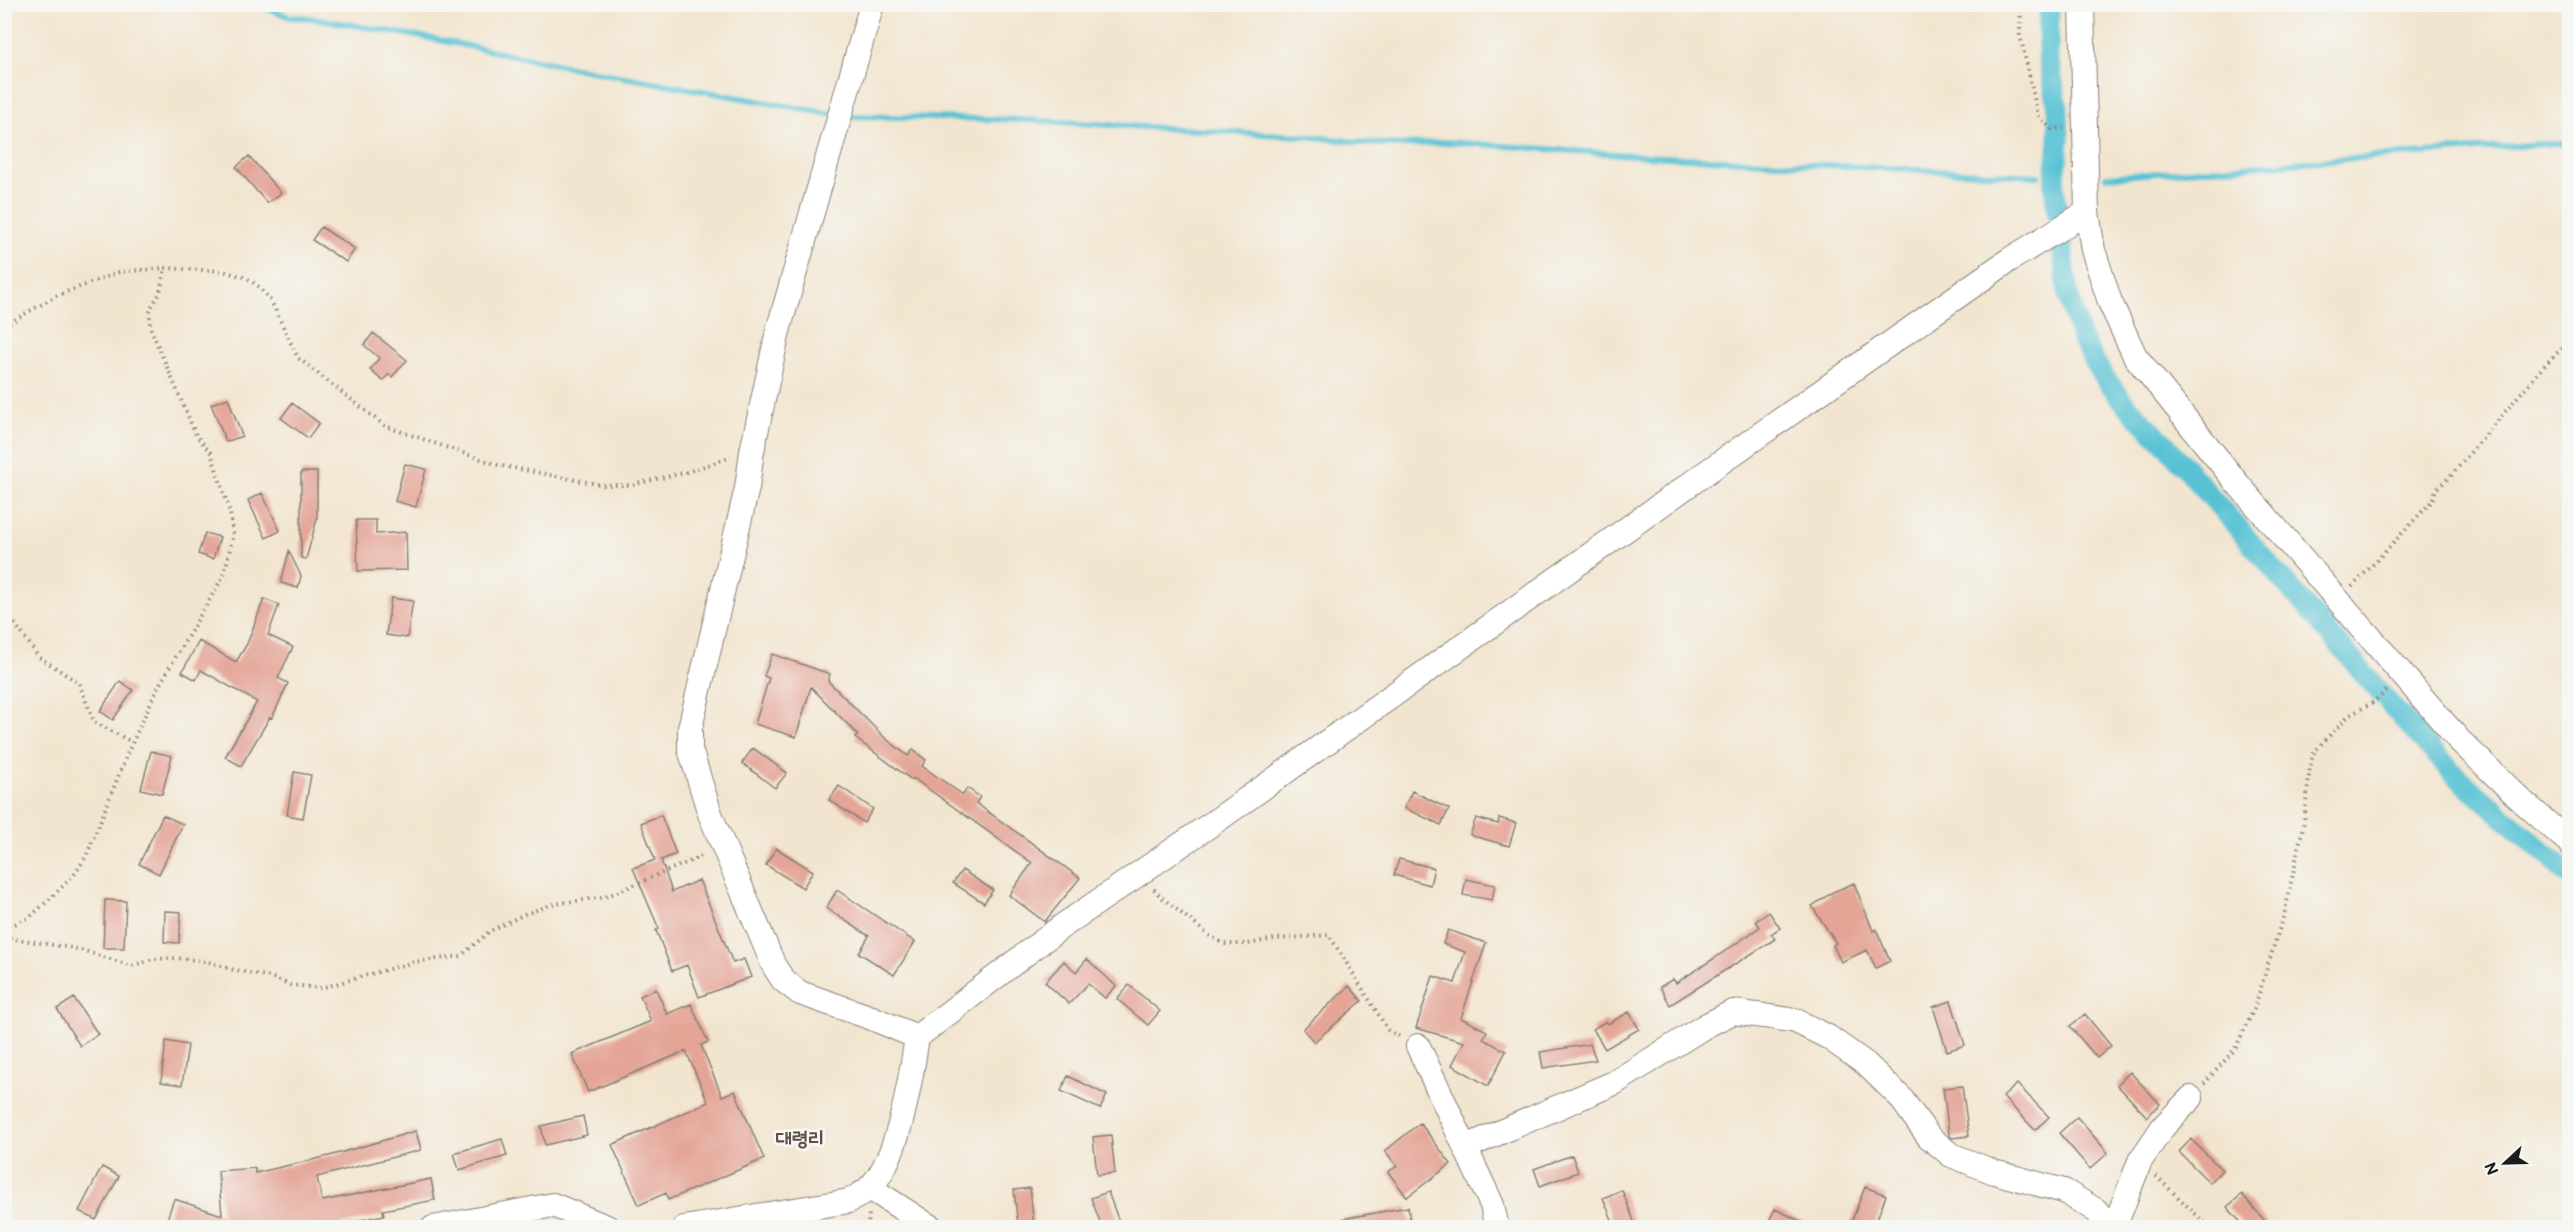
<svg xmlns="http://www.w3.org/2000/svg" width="2574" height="1232" font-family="'Balsamiq Sans','Poor Story',sans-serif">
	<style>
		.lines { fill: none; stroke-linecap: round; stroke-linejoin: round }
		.stream { stroke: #58c2d4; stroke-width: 6 }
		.canal { stroke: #58c2d4; stroke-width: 21 }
		.building { fill: #e4a496 }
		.minor-casing { stroke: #878076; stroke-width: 26 }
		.path { stroke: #878076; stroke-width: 4; stroke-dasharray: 1.5 4.5; stroke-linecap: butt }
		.minor { stroke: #fff; stroke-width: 24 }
		.labels { text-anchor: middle; stroke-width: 6; stroke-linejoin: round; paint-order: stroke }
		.quarter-label { font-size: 20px; font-weight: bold; fill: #624c47; stroke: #f6f6f2 }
	</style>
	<rect width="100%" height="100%" fill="#f6f6f2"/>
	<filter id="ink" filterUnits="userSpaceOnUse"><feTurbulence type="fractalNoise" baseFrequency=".0167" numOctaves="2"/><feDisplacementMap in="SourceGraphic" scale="12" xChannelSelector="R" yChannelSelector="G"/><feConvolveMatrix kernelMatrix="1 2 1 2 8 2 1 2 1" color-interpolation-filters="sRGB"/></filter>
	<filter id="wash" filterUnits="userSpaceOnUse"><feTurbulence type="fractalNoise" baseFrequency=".008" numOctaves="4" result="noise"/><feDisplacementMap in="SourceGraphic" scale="24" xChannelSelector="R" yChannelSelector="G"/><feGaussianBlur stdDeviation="1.35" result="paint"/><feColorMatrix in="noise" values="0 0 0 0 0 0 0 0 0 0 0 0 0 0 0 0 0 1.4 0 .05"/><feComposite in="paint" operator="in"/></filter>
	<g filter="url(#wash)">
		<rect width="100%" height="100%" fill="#f2e5cf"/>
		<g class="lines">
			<path class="stream" d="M254 4 290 17 311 18 429 38 585 70 831 114
				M848 116 1027 120 1315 137 1364 143 1407 145 1448 142 1646 156 2038 176
				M2106 177 2570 142"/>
			<path class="canal" d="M2049 4 2048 56 2058 108 2059 141 2054 185 2068 293 2081 338 2102 374 2127 406 2168 447 2403 719 2455 775 2570 875"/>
		</g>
		<g id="blocks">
			<path class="building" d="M249 156 281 193 267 203 236 167Z
				M321 227 355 249 346 262 312 240Z
				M373 333 407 360 392 377 389 374 383 381 370 370 379 358 364 345Z
				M228 398 242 436 226 442 211 404Z
				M292 403 319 423 308 438 281 418Z
				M405 464 426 469 416 507 395 501Z
				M301 472H317V519L306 559 301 558Z
				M262 493 280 531 266 538 248 500Z
				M356 520H376V534L406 532 407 570 358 571Z
				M205 533 220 537 213 559 198 554Z
				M289 551 301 576 298 588 281 583Z
				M391 598 413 601 407 638 386 635Z
				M264 599 279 605 268 635 293 647 278 678 288 683 272 718 270 717 241 766 225 757 257 702 201 670 196 680 182 672 199 641 236 662 247 644Z
				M772 654 830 674 828 681 884 737 908 756 913 750 926 760 922 766 963 795 967 788 980 797 976 803 1080 878 1046 920 1045 922 1009 895 1032 863 913 778 912 780 855 738 858 735 811 687 796 737 755 724 769 678 764 676Z
				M120 681 133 690 113 720 100 711Z
				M753 748 787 773 775 788 742 763Z
				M151 751 172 756 162 794 141 789Z
				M294 772 311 775 303 818 287 815Z
				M839 786 873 809 864 823 829 800Z
				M1412 791 1449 809 1441 825 1404 808Z
				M163 815 183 824 159 874 139 864Z
				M661 815 676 854 661 860 672 892 699 880 733 963 744 959 751 977 699 997 687 965 672 971 656 930 659 929 633 868 655 860 641 823Z
				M1476 818 1498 824 1499 818 1516 823 1509 846 1470 835Z
				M776 848 813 871 803 888 766 865Z
				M1399 859 1434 868 1430 885 1394 875Z
				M962 870 993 890 984 903 953 883Z
				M1466 879 1495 885 1492 900 1463 895Z
				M1854 883 1873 931 1876 929 1890 961 1876 968 1867 950 1841 962 1833 945 1836 943 1812 906 1833 892Z
				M837 890 915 942 894 975 859 953 869 936 826 908Z
				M105 900 126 901 124 948H103Z
				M165 911 181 912 179 943 164 942Z
				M1769 912 1780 928 1771 934 1775 939 1670 1005 1660 987 1673 979 1676 983 1715 958 1760 927 1756 921Z
				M1448 930 1486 943 1461 1018 1487 1031 1483 1039 1506 1051 1488 1086 1452 1065 1464 1042 1416 1028 1433 976 1455 983 1465 952 1443 944Z
				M1087 959 1116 986 1105 998 1088 984 1069 1004 1045 982 1064 961 1076 972Z
				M1129 985 1160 1011 1148 1025 1117 999Z
				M1349 986 1362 1001 1314 1042 1303 1029Z
				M656 989 667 1014 691 1004 708 1042 701 1045 722 1096 735 1091 764 1159 668 1200 666 1193 639 1205 612 1145 708 1102 686 1051 588 1092 572 1054 651 1021 640 996Z
				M74 998 98 1034 80 1046 57 1009Z
				M1951 1001 1965 1045 1947 1051 1933 1007Z
				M1629 1012 1639 1029 1605 1049 1593 1029 1606 1021 1608 1024Z
				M2085 1014 2111 1046 2097 1058 2070 1026Z
				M166 1041 188 1045 182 1085 161 1082Z
				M1590 1044 1596 1060 1543 1068 1540 1052Z
				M2130 1072 2160 1104 2147 1117 2117 1085Z
				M1068 1076 1107 1095 1100 1109 1061 1091Z
				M2017 1084 2049 1117 2035 1130 2003 1097Z
				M1962 1086 1969 1136 1952 1138 1949 1135 1943 1088Z
				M583 1116 587 1135 545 1145 541 1126Z
				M2077 1117 2108 1153 2090 1169 2059 1133Z
				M1420 1123 1451 1164 1407 1197 1388 1172 1397 1166 1385 1151Z
				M416 1131 421 1150 317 1177 322 1201 431 1179 435 1200 383 1210 384 1215 329 1227H193L167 1219 174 1199 222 1215 218 1171 255 1168V1173L329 1156Z
				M1111 1135 1115 1173 1097 1175 1093 1137Z
				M502 1139 507 1156 459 1170 454 1153Z
				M2191 1139 2222 1170 2210 1183 2179 1152Z
				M1572 1155 1578 1172 1540 1186 1534 1169Z
				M102 1167 119 1176 96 1220 79 1211Z
				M1865 1187 1886 1195 1874 1227H1862L1851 1223Z
				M1030 1188 1034 1227H1018L1014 1190Z
				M1622 1190 1635 1224 1626 1227H1615L1603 1198Z
				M1108 1192 1121 1227H1102L1091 1198Z
				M2242 1194 2270 1227H2245L2227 1207Z
				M1408 1207 1411 1227H1342V1219Z
				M1775 1209 1813 1227H1766Z"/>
		</g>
	</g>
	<g filter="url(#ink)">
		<use href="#blocks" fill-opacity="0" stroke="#878076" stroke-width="1.5"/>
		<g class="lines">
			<g class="minor-casing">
				<path id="minor" d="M872 4 778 331 752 451 747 488 690 728V749L710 814 774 966 783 980 800 993 872 1018 917 1037
					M2082 4 2087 212 2093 250 2110 302 2135 356 2237 483 2458 739 2521 800 2570 843
					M1418 1046 1492 1205 1497 1228
					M1466 1147 1614 1083 1705 1026 1733 1012 1764 1016 1796 1021 1828 1037 1866 1064 1900 1097 1929 1137 1951 1155 1994 1172 2064 1191 2097 1211 2109 1228
					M870 1188 932 1228
					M433 1228 553 1205 609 1228
					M684 1228 849 1201C855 1197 863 1194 868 1189 899 1162 911 1076 917 1037L1061 927 1223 816 1721 462 2009 260 2087 212
					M2114 1228 2140 1161 2163 1127 2191 1098"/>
			</g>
			<path class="path" d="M2021 4 2020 35 2038 115 2052 129 2064 128
				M4 326 56 296 119 272 165 268 223 271 247 278 258 286 271 301 298 358 385 426 498 465 603 485H631L687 472 731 457
				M2352 587 2432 501 2436 489 2450 477 2543 367 2570 340
				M4 609 39 657 79 683 94 722 132 742
				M1154 889 1160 896 1211 937 1226 944H1248L1274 939 1329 935 1388 1030 1399 1036
				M4 929 30 917 54 895 74 875 86 857 128 752 158 687 224 575 233 535 230 512 211 453 196 435 150 327V309L160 293 165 268
				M4 937 78 949 132 966 153 959 178 958 205 961 234 970 271 977 290 985 321 988 414 962 461 956 490 931 525 914 554 904 605 897 705 855
				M2204 1084 2235 1049 2254 1009 2285 911 2304 822 2310 767 2314 752 2348 716 2372 703 2389 689
				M2156 1176 2210 1228
				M868 1228 869 1213"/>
			<use href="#minor" class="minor"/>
		</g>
	</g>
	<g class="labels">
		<g class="quarter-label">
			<text x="800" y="1145">대령리</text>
		</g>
	</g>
	<rect width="2574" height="1232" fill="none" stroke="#f6f6f2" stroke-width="24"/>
	<g transform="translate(2505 1163) rotate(248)" stroke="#f6f6f2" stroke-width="4.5" paint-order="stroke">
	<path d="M0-4.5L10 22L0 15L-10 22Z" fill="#1c1c1c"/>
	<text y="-9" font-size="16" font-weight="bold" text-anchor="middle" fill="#1c1c1c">N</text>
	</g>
</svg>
